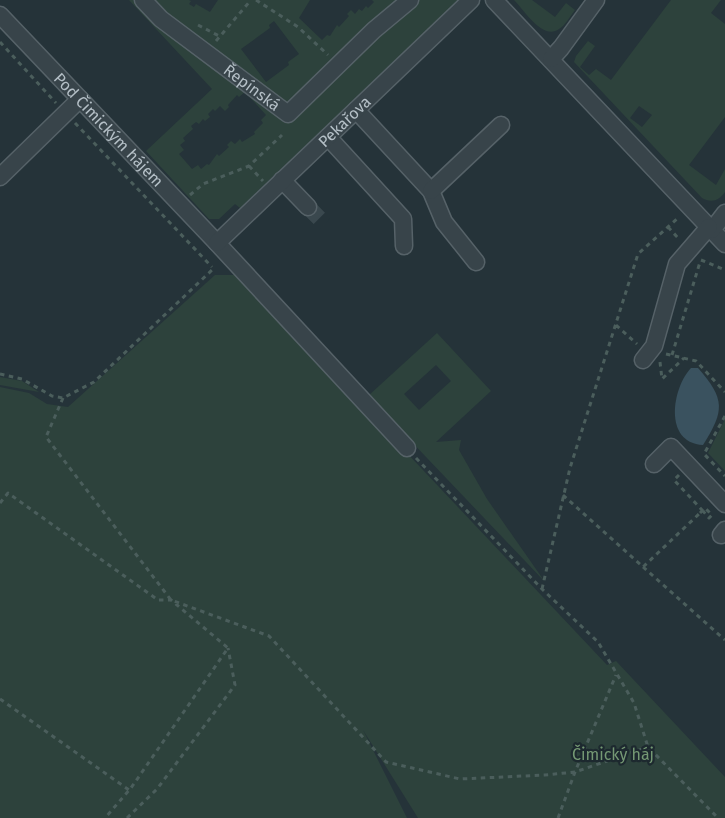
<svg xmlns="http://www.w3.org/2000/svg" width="725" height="818" font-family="'Fira Sans',sans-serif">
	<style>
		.green { fill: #2d423c; fill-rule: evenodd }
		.water { fill: #3a525f }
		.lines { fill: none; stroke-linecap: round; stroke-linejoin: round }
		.minor-tunnel { stroke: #3a484e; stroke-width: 16; stroke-dasharray: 16 8; stroke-linecap: butt }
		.minor-casing { stroke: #566268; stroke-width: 19 }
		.path { stroke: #4b5e5c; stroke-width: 3; stroke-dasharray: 4.5 4.5; stroke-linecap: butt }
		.minor { stroke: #38444a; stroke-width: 16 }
		.path-bridge { stroke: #4b5e5c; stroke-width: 3; stroke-dasharray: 4.5 4.5; stroke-linecap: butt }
		.labels { text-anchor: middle; stroke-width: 4.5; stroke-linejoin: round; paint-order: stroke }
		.street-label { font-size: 16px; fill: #b4bfc6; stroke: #1d292f }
		.park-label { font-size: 16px; fill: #759974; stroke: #1d292f }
	</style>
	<rect width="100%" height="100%" fill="#253339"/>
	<path class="green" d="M129 0H189L191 1 189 4 194 7 196 4 210 12 218 0H310L299 18 322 40 327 35 330 36 337 25 339 27 349 16 347 14 351 10 355 14 359 9 362 11 366 6 368 8 374 2 372 0H458L240 208 235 204 219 219H209L146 151 212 89ZM274 21 299 54 288 62 289 65 266 82 241 49 270 28 269 25ZM245 92 266 115 261 120 263 123 254 132 255 134 242 142 240 139 235 144 231 141 227 145 229 147 219 156 217 154 209 165 207 164 201 169 198 165 192 169 179 154 184 150 180 145 185 141 183 138 193 129 191 126 196 122 199 124 203 119 205 121 210 117 208 114 213 109 215 111 220 106 225 111 229 107 228 105 237 95 239 97Z
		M514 0H532L555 17 566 3 575 10C570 16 566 25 559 29 543 41 524 10 514 0Z
		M671 0H721L711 13 725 24V117L689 165 716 185 725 169V192C719 201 711 203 702 198L574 62 576 56 588 41 595 46 580 67 589 75 596 69 611 80ZM639 106 652 115 642 127 630 118Z
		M215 275H239L607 665 616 661 725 777V818H418L363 730 407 818H0V387L29 393 47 404 68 407Z
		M437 333 491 391 436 442 461 440 459 450 487 499 545 582 368 396ZM436 365 451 381 419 410 404 394Z
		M0 377 22 381 39 392 0 385Z
		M725 419V471L708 453Z"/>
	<path class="water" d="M691 368H698C725 399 725 410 703 445 663 443 672 388 691 368Z"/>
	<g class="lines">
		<path class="minor-tunnel" d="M308 207 325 224"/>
		<g class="minor-casing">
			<g id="minor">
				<path id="s1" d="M143 0 161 19 288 114 374 30 410 0"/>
				<path d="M494 0 725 244"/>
				<path id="s2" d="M0 15 217 243 407 448"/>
				<path d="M551 59 561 48 596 0"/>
				<path d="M356 110 431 191 444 222 476 262"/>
				<path d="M328 137 403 219 404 246"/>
				<path d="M0 177 80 99"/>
				<path d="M282 180 308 207"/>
				<path d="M431 191 501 125"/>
				<path d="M712 230 725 213"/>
				<path id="s3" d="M217 243 471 0"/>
				<path d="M643 360 654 346 677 264 709 227"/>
				<path d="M654 464 671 447 725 504"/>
				<path d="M721 535 725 530"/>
			</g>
		</g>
		<path class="path" d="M256 0 298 27 328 55
			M198 25 219 36
			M216 41 251 0
			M0 42 56 103
			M75 123 212 267
			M249 166 263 181
			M190 195 203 184 249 166 282 135
			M668 227 679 239
			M701 260 725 270
			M616 325 637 344
			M666 354 696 361 725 392
			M672 355 700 262
			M660 362 662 379 684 358
			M0 374 22 379 52 396 63 398 94 382 212 270V268
			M63 398 46 437 171 600 269 636 386 762 460 779 545 775 575 772 648 747
			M725 416 704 454 725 476
			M416 458 542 589 598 642 634 703 648 747 718 818
			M679 475 674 480 703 511
			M563 495 643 567 700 513
			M0 503 8 493 158 600H171L228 648 131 788 105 818
			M643 567 725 640
			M542 589 570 468 638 254 679 217
			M0 699 129 790
			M127 818 157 789 235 685 228 648
			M558 818 575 772 616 675"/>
		<use href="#minor" class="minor"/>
		<path class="path-bridge" d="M700 513 705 508 712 515 709 518 703 511"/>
	</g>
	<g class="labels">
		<g class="street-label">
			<text dy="6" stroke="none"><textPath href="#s1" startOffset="140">Řepínská</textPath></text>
			<text dy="6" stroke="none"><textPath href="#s3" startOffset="176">Pekařova</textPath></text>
			<text dy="6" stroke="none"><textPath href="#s2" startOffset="158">Pod Čimickým hájem</textPath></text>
		</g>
		<g class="park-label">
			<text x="613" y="760">Čimický háj</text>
		</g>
	</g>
</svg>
